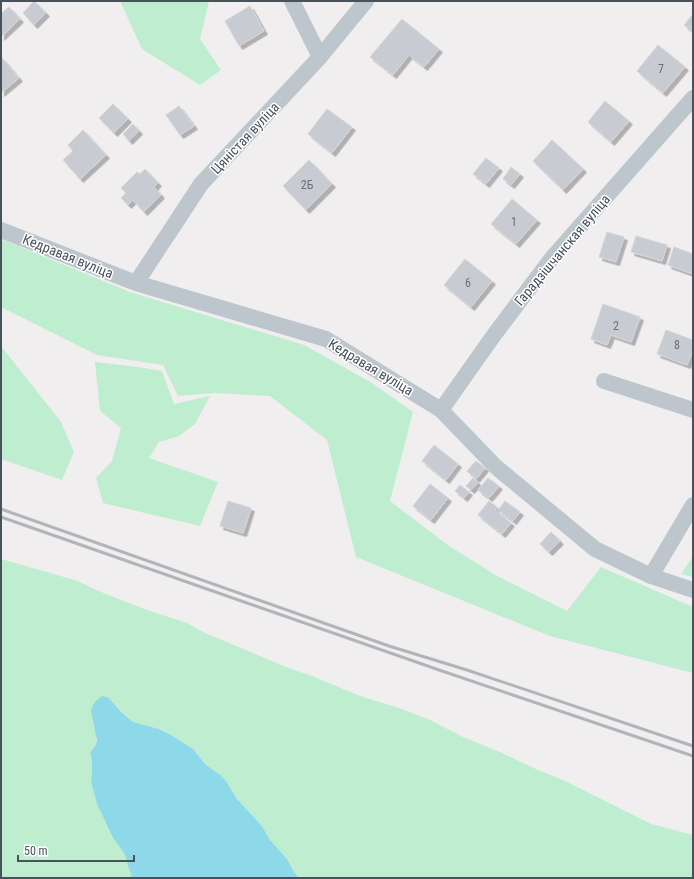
<svg xmlns="http://www.w3.org/2000/svg" width="694" height="879" font-family="'Roboto Condensed',sans-serif">
	<style>
		.green { fill: #beedcf }
		.water { fill: #8dd8e9 }
		.building { fill: #c8cbd1; stroke: #d3d5da; filter: url(#shadow) }
		.lines { fill: none; stroke-linecap: round; stroke-linejoin: round }
		.minor { stroke: #bdc6cd; stroke-width: 16 }
		.rail { stroke: #b1b4b9; stroke-width: 3 }
		.labels { text-anchor: middle; stroke-width: 3; stroke-linejoin: round; paint-order: stroke }
		.number-label { font-size: 12px; fill: #677078 }
		.street-label { font-size: 14px; fill: #47525b; stroke: #fff }
	</style>
	<defs>
		<filter id="shadow"><feDropShadow dx="3.5" dy="3.5" stdDeviation="0" flood-color="#0004"/></filter>
	</defs>
	<rect width="100%" height="100%" fill="#f1eeef"/>
	<path class="green" d="M120 1H209L200 39 221 70 200 85 142 49Z
		M1 239 130 292 304 345 372 383 413 412 390 501 449 546 497 576 567 611 601 567 693 607V673L550 636 356 557 327 440 270 396 214 393 178 396 163 365 97 355 1 307Z
		M1 346 61 422 74 452 62 480 1 459Z
		M95 362 138 367 162 371 174 404 210 396 195 424 179 436 159 442 149 458 218 482 200 526 103 503 96 478 112 461 121 428 100 411Z
		M693 556V577L681 574Z
		M1 559 78 581 96 590 147 610 187 623 203 632 286 667 312 676 360 696 402 709 430 720 463 737 502 753 538 770 563 780 651 824 693 835V878H299L294 872 287 859 270 840 262 826 237 799 226 781 206 765 193 749 171 735 159 729 133 722 121 712 109 698 94 726C97 738 99 742 90 753L92 760V773L91 782 97 804 113 838 124 853 132 878H1Z"/>
	<path class="water" d="M102 696 109 698 121 712 133 722 159 729 171 735 193 749 206 765 220 775 226 781 237 799 262 826 270 840 287 859 294 872 299 878H132L124 853 113 838 97 804 91 782 92 773V760L90 753 95 746 97 741 91 710 95 702Z"/>
	<path class="building" d="M34 1 46 13 34 25 23 13Z
		M250 6 264 31 239 46 225 21Z
		M9 7 20 19 1 37V14Z
		M693 14V32L684 25Z
		M402 19 439 49 424 67 409 55 393 75 370 57Z
		M658 45 685 67 663 93 637 71Z
		M1 57 19 78 1 93Z
		M605 101 629 121 611 142 588 122Z
		M113 104 128 119 114 133 99 118Z
		M179 106 194 126 180 135 166 115Z
		M327 109 352 127 332 153 308 134Z
		M133 124 139 131 129 141 123 134Z
		M83 130 106 155 80 179 63 160 73 151 68 145Z
		M552 140 583 169 563 190 533 161Z
		M486 158 499 168 486 184 473 174Z
		M309 160 332 184 306 210 283 186Z
		M511 167 520 174 511 185 503 179Z
		M145 169 158 183 154 187 161 195 144 212 133 200 128 205 121 198 126 193 121 188 137 172 140 174Z
		M512 199 537 220 516 244 491 224Z
		M607 232 624 237 616 262 599 257Z
		M636 236 667 245 662 261 631 252Z
		M674 247 693 254V274L668 265Z
		M465 259 492 281 471 307 444 285Z
		M603 304 640 317 631 342 611 335 607 345 591 339Z
		M666 330 693 340V350L687 365 657 354Z
		M434 445 458 464 446 480 422 461Z
		M476 461 485 468 476 479 467 471Z
		M473 478 478 483 471 490 466 486Z
		M488 478 499 486 489 498 478 490Z
		M430 484 448 498 431 520 413 506Z
		M460 485 469 492 464 498 455 491Z
		M228 501 251 508 243 533 220 526Z
		M489 501 497 507 495 510 511 523 502 534 478 515Z
		M505 501 520 512 513 521 498 510Z
		M551 532 560 541 549 552 540 544Z"/>
	<g class="lines">
		<path class="minor" d="M292 1 320 57
			M1 230 136 283 326 339 441 410 496 467 595 549 651 576 693 590
			M136 283 201 184 320 57 366 1
			M604 381 693 410
			M441 410 494 335 552 258 693 98
			M651 576 693 505"/>
		<path class="rail" d="M1 509 389 646 467 670 693 746
			M1 517 442 671 693 756"/>
	</g>
	<g class="labels">
		<g class="number-label">
			<text x="661" y="73">7</text>
			<text x="307" y="189">2Б</text>
			<text x="514" y="226">1</text>
			<text x="468" y="287">6</text>
			<text x="616" y="330">2</text>
			<text x="677" y="349">8</text>
		</g>
		<g class="street-label">
			<text transform="translate(245 138) rotate(-47)" y="5">Цяністая вуліца</text>
			<text transform="translate(562 250) rotate(-50)" y="5">Гарадзішчанская вуліца</text>
			<text transform="translate(68 256) rotate(22)" y="5">Кедравая вуліца</text>
			<text transform="translate(371 367) rotate(31)" y="5">Кедравая вуліца</text>
		</g>
	</g>
	<rect width="694" height="879" fill="none" stroke="#47525b" stroke-width="4"/>
	<path d="M18 855v6h116v-6" fill="none" stroke="#47525b" stroke-width="2"/>
	<text x="24" y="855" font-size="12" fill="#47525b" stroke="#ffffff" stroke-width="3" paint-order="stroke">50 m</text>
</svg>
